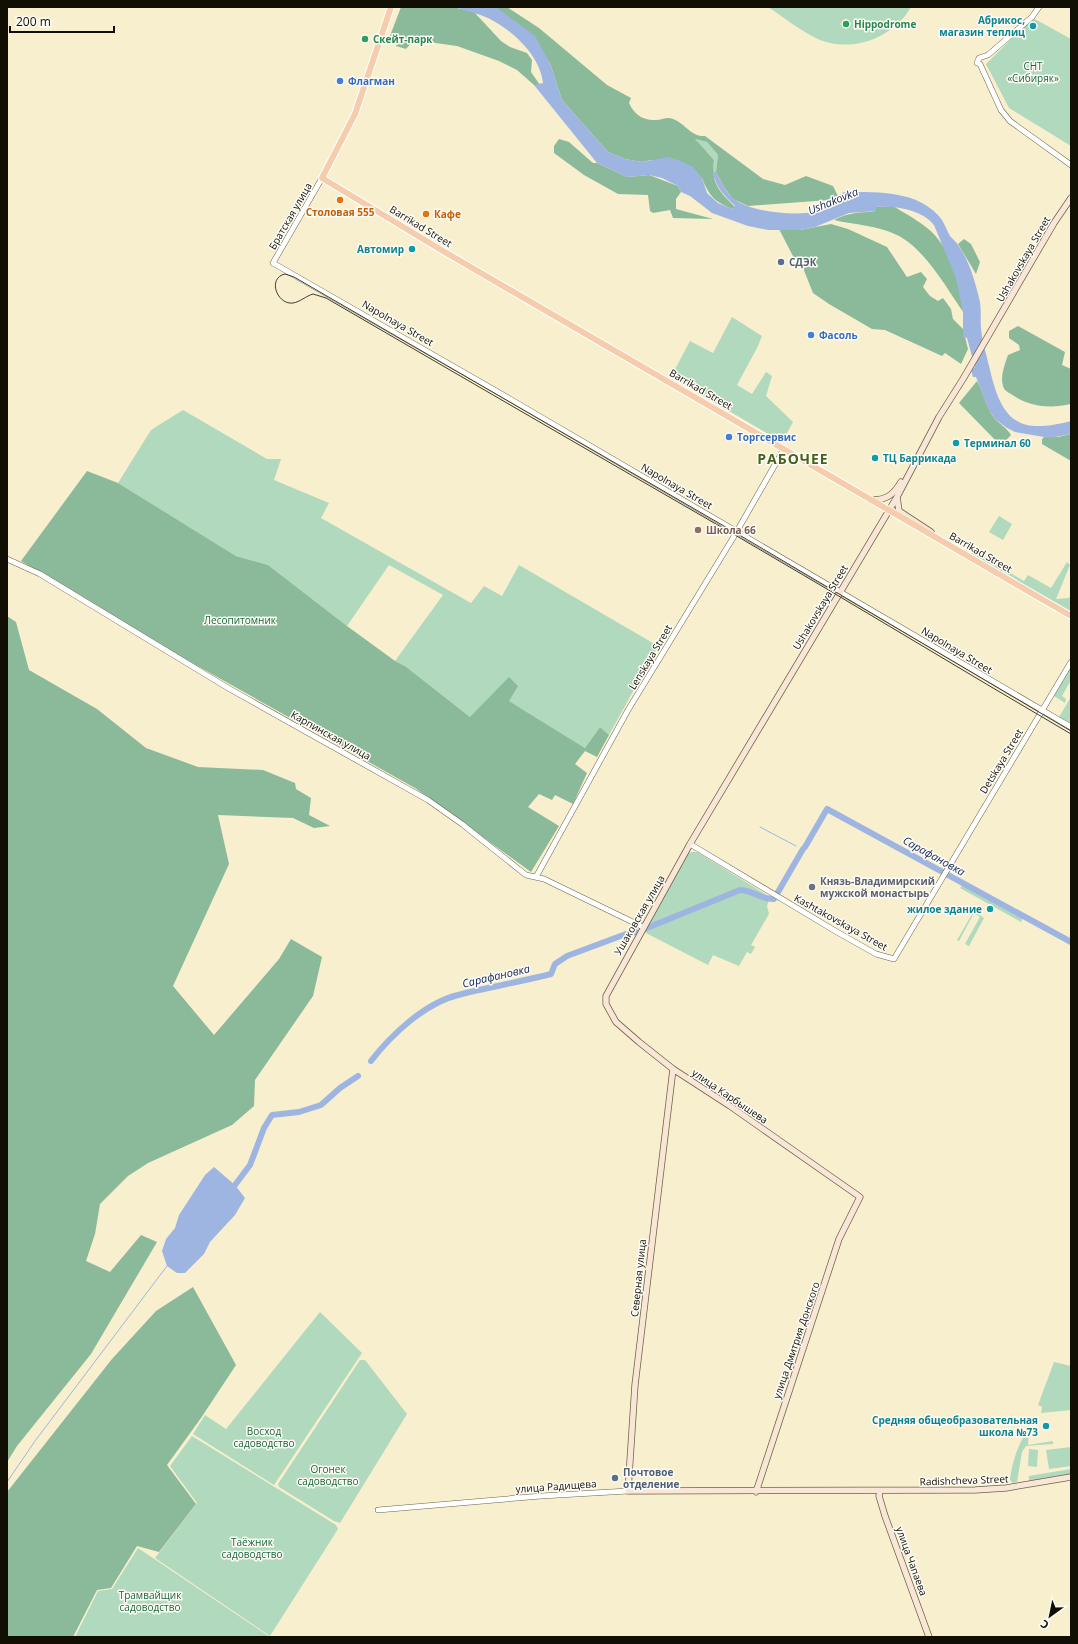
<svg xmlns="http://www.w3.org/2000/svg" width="1078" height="1644" font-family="'Open Sans',sans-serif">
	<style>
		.green { fill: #b0d9bd }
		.forest { fill: #8aba9a }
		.water { fill: #9eb5e1 }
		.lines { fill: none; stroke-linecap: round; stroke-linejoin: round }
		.stream { stroke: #9eb5e1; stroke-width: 1 }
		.river { stroke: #9eb5e1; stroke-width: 6 }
		.tertiary-casing { stroke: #6d6449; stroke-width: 6 }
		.secondary-casing { stroke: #6d6449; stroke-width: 7 }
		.primary-casing { stroke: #fff; stroke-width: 8 }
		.tertiary { stroke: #fff; stroke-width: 5 }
		.secondary { stroke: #fae6d6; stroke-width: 5.5 }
		.primary { stroke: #f5cdad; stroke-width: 6 }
		.tram { stroke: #403c2d; stroke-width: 1 }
		.leisure-dot { fill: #2e9e5b; stroke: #fefcf6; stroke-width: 1.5 }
		.culture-dot { fill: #0f9aa8; stroke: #fefcf6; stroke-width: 1.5 }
		.shop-dot { fill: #3f7fe0; stroke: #fefcf6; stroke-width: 1.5 }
		.food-dot { fill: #e8710a; stroke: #fefcf6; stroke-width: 1.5 }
		.service-dot { fill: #5c6f8a; stroke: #fefcf6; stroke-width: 1.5 }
		.education-dot { fill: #8d6e63; stroke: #fefcf6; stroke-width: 1.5 }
		.worship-dot { fill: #6b7280; stroke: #fefcf6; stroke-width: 1.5 }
		.labels { text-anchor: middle; stroke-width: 3; stroke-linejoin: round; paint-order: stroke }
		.culture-label { font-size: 10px; font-weight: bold; fill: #0d838f; stroke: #fefcf6; text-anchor: end }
		.leisure-label { font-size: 10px; font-weight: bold; fill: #27864d; stroke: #fefcf6; text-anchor: start }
		.park-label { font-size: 10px; fill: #18653c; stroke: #fefcf6 }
		.shop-label { font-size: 10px; font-weight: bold; fill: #366cbe; stroke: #fefcf6; text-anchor: start }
		.food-label { font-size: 10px; font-weight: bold; fill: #c56008; stroke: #fefcf6 }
		.street-label { font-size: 10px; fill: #110e04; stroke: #fefcf6 }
		.service-label { font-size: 10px; font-weight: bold; fill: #4e5e75; stroke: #fefcf6; text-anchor: start }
		.education-label { font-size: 10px; font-weight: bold; fill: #785e54; stroke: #fefcf6; text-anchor: start }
		.worship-label { font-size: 10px; font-weight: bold; fill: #5b616d; stroke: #fefcf6; text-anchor: start }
		.water-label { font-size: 11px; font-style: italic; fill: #0e2559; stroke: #fefcf6 }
		.district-label { font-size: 14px; font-weight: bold; letter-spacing: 1px; fill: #446220; stroke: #fefcf6 }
	</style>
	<rect width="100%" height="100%" fill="#f8efcf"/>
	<path class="green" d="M768 7H911C894 37 854 53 820 40 802 32 785 18 768 7Z
		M1033 18 1071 39V146L1009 108 986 64Z
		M640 136 694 139 707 142 718 155 716 172 713 171 714 160 707 152Z
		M732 317 762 336 757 348 737 385 752 394 766 372 772 376 766 396 793 422 782 442 671 377 690 341 713 353Z
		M183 410 267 459H281L274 480 329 503 321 518 471 603 484 586 502 596 519 565 658 646 609 735 600 727 585 748 509 701 470 717 405 666 395 661 443 595 389 565 347 626 268 565 236 556 118 483 151 430Z
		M999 516 1012 524 1003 540 989 532Z
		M972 550 1024 581 1028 575 1051 588 1067 562 1070 565 1056 599 1069 598 1071 594V613L970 554Z
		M1071 667V680L1062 696 1066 699 1065 703 1054 696Z
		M1071 697V722L1070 723 1059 717Z
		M692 852H697L770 897 767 906 769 914 751 945 755 947 751 954 747 952 739 966 713 955 708 965 644 932 688 853Z
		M963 884 1024 916 1021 922 960 888Z
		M974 911 984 918 969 946 965 944 980 917 974 913 959 941 957 940Z
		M320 1312 362 1353 274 1485 193 1434 205 1415 226 1429Z
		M360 1360H365L407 1414 340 1523 334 1521 279 1487 278 1484Z
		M1054 1362 1071 1366V1410L1041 1413 1042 1407 1038 1405Z
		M1029 1431 1028 1445 1053 1441V1444L1026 1446 1022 1452 1017 1482 1013 1483 1010 1480C1011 1467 1019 1438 1029 1431Z
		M192 1436 336 1525 338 1529 270 1636 155 1558 197 1503 170 1466Z
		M1071 1447V1466L1049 1469 1046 1450Z
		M1029 1449 1038 1450 1037 1467 1028 1466Z
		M1071 1469V1474L1029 1481V1476Z
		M138 1548 270 1637H75L98 1591 112 1589Z"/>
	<path class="forest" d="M401 7H453L474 12 501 41 510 47 527 53 532 60 531 72 540 85H534L517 70 499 61 457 46 414 40 406 49 396 46 399 39 390 36Z
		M496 7H507L539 28 607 85 631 98 629 103C634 114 643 121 656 120 663 120 666 116 673 119 686 124 691 137 705 136L763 179 785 185 806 176 833 186 838 196 842 199 748 206 733 199 724 187 716 172 718 155 707 142 695 139 714 160C711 184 719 191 735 207L732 209C714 201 709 196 702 178L651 160 642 162 625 159 608 152 562 100 550 63Z
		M559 139 569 142 593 163H597L627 177 649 175 678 186 681 192 676 199V209L713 219 673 218 670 210 653 213 650 211 648 195 618 194 584 175 554 153V146Z
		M893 206C906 214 929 226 938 239 954 259 960 287 963 312 946 287 924 248 897 235 877 225 855 225 834 220 849 212 859 213 876 211V207Z
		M831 224 848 229 887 247 907 277 921 272 927 279 923 287 930 296 938 301 943 298 951 309 953 319 963 329 968 349 961 364 945 353 942 356 885 330 872 329 829 304 813 293 803 268 798 267 797 258H794L779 229 800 230Z
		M964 239 971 244 980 262 976 274 958 244Z
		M1018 326 1065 352 1062 365 1071 369V404C1050 409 1029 407 1011 394 1007 392 1004 390 1003 386 1000 376 1005 364 1008 355L1020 350 1019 345 1009 338V331Z
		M977 381C984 393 986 408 995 419 1001 425 1007 428 1011 435L1001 446 959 403Z
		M1071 434V461L1042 444V439L1044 437H1058Z
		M87 471 118 483 236 556 268 565 347 626 395 661 405 666 470 717 509 677 518 686 509 701 585 748 600 727 609 735 597 757 585 751 575 764 587 773 573 804 555 795 552 800 539 794 528 807 559 826 531 872 415 788 178 655 21 561Z
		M7 616 16 622 29 670 97 709 146 748 198 767 263 770 295 783 296 789 311 798 309 815 330 826 314 828 293 818 218 815 229 864 173 986 214 1035 279 959 291 939 322 957 313 996 255 1080 254 1106 232 1125 148 1163 128 1176 100 1204 95 1234 86 1261 110 1272 141 1235 157 1242 91 1354 17 1446 7 1462Z
		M193 1287 236 1365 201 1418 167 1465 196 1504 159 1552 137 1546 111 1588 97 1590 73 1637H7V1492L112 1359 156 1311Z"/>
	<path class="water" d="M455 7H496L535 36 550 63 562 100 608 152 625 159 642 162 668 157 681 161 693 167 702 178 707 193 718 203 732 209 735 206C724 195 715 187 713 171L716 172C721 181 725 191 733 198 748 212 797 217 817 211 826 209 834 204 841 199L838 196 844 192C866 192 894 191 916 200 925 204 936 211 942 220 945 225 947 231 950 236 952 239 956 241 958 245 969 260 975 281 979 298 982 309 980 318 981 328 982 342 987 356 990 370 1002 421 1018 435 1071 421V434L1050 438 1015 432 1007 428 995 419 989 410 976 377H973L971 370 975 367 967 338 963 337V312L956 278 934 225C921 209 895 206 876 207V211L849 213 815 227 800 230H768L748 226 712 213 690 196 681 192 678 186 662 178 649 175 627 177 597 163 534 85 543 83C540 55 512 30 488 18 477 13 466 11 455 7Z
		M214 1167 235 1185 245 1198 235 1215 210 1242 204 1254 185 1273H177L167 1266 162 1251 166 1239 175 1228 179 1215 205 1175Z"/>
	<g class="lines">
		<path class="stream" d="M760 827 796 846
			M7 1482 35 1441 167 1266"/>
		<path class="river" d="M805 847 827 809 1071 942
			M642 930 740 890C752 890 762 900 774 899L803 849
			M371 1061C391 1035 425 1003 458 995 488 987 520 982 551 974L555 964 567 956 626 934 636 932
			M235 1185 250 1165 264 1128 272 1115 299 1112 321 1105 340 1088 358 1076"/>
		<g class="tertiary-casing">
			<path id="tertiary" d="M979 58 977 63 980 64 1001 110 1010 121 1071 165
				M979 58 988 55 1032 17 1039 7
				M322 178 273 263 510 399 1071 727
				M7 559 40 574 228 688 428 800 462 824 526 875 544 879 643 927
				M690 844 837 932 876 954 894 959 1071 662
				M536 877 628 710 733 538 784 449
				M378 1510 541 1496 628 1491"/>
		</g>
		<g class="secondary-casing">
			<path id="secondary" d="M897 497 899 511 931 532
				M871 500C887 500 893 495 901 482
				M673 1069 635 1385 628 1491 975 1490 1006 1488 1071 1477
				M880 1491 879 1496 885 1516 929 1637
				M756 1492 839 1239 860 1197 730 1106 673 1069 639 1042 616 1022 606 1004V996L690 844 897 497 939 417 963 379 1054 223 1071 198"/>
		</g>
		<g class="primary-casing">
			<path id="primary" d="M391 7 355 114 322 178 443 251 1071 616"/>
		</g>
		<use href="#tertiary" class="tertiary"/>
		<use href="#secondary" class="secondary"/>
		<use href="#primary" class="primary"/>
		<path class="tram" d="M1071 731 736 533 294 277 285 274C267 278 277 305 293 303 300 302 306 296 313 294L326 298C462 377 598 456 735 535 847 600 958 668 1071 734"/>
	</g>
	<g class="leisure-dot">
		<circle cx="846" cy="24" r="4"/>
		<circle cx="365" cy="39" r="4"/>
	</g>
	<g class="culture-dot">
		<circle cx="1033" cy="26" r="4"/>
		<circle cx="412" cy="249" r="4"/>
		<circle cx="956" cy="443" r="4"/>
		<circle cx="875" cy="458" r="4"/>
		<circle cx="990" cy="909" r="4"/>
		<circle cx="1046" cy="1426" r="4"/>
	</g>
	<g class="shop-dot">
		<circle cx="340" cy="81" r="4"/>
		<circle cx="811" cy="335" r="4"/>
		<circle cx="729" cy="437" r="4"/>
	</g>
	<g class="food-dot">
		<circle cx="340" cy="200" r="4"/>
		<circle cx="426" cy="214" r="4"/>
	</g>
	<g class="service-dot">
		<circle cx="781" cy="262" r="4"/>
		<circle cx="615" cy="1478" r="4"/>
	</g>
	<circle class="education-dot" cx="698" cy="530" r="4"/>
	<circle class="worship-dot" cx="812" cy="887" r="4"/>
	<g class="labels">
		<g class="culture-label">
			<text x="1025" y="24">Абрикос,<tspan x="1025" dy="12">магазин теплиц</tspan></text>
			<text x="404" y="253">Автомир</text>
			<text x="964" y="447" text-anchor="start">Терминал 60</text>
			<text x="883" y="462" text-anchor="start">ТЦ Баррикада</text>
			<text x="982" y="913">жилое здание</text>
			<text x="1038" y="1424">Средняя общеобразовательная<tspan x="1038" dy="12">школа №73</tspan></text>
		</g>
		<g class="leisure-label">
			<text x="854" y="28">Hippodrome</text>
			<text x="373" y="43">Скейт-парк</text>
		</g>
		<g class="park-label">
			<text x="1033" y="70">СНТ<tspan x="1033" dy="12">«Сибиряк»</tspan></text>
			<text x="240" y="624">Лесопитомник</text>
			<text x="264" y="1435">Восход<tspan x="264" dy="12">садоводство</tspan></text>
			<text x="328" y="1473">Огонек<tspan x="328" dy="12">садоводство</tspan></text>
			<text x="252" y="1546">Таёжник<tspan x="252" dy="12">садоводство</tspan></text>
			<text x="150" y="1599">Трамвайщик<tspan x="150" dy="12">садоводство</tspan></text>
		</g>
		<g class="shop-label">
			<text x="348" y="85">Флагман</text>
			<text x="819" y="339">Фасоль</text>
			<text x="737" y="441">Торгсервис</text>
		</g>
		<g class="food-label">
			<text x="340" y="216">Столовая 555</text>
			<text x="434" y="218" text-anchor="start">Кафе</text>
		</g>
		<g class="street-label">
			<text transform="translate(290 216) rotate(-60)" y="4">Братская улица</text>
			<text transform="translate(421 226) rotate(31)" y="4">Barrikad Street</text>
			<text transform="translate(1023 259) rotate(-60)" y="4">Ushakovskaya Street</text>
			<text transform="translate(398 323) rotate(30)" y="4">Napolnaya Street</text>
			<text transform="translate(701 389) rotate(30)" y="4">Barrikad Street</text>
			<text transform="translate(677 486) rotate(30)" y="4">Napolnaya Street</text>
			<text transform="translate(981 552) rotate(30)" y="4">Barrikad Street</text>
			<text transform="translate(820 607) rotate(-59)" y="4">Ushakovskaya Street</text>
			<text transform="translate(957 650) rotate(31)" y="4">Napolnaya Street</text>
			<text transform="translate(650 657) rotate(-59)" y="4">Lenskaya Street</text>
			<text transform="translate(331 735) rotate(29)" y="4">Карпинская улица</text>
			<text transform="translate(1001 761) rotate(-59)" y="4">Detskaya Street</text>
			<text transform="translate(639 915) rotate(-60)" y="4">Ушаковская улица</text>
			<text transform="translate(841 922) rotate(29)" y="4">Kashtakovskaya Street</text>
			<text transform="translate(730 1096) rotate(34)" y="4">улица Карбышева</text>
			<text transform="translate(638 1278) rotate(-84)" y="4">Северная улица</text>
			<text transform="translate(796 1340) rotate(-71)" y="4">улица Дмитрия Донского</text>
			<text transform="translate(964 1480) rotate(-2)" y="4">Radishcheva Street</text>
			<text transform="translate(556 1486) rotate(-4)" y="4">улица Радищева</text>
			<text transform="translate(912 1561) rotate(70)" y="4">улица Чапаева</text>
		</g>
		<g class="service-label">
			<text x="789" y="266">СДЭК</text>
			<text x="623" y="1476">Почтовое<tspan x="623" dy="12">отделение</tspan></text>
		</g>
		<g class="education-label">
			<text x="706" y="534">Школа 66</text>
		</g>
		<g class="worship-label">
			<text x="820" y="885">Князь-Владимирский<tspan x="820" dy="12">мужской монастырь</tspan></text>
		</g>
		<g class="water-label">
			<text transform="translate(833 201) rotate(-22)" y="4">Ushakovka</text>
			<text transform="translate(934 856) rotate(29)" y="4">Сарафановка</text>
			<text transform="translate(496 976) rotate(-13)" y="4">Сарафановка</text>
		</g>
		<g class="district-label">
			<text x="793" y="464">РАБОЧЕЕ</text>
		</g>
	</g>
	<rect width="1078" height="1644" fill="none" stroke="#110e04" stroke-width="16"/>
	<g transform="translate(1050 1616) rotate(213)" stroke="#fefcf6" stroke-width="3" paint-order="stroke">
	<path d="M0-3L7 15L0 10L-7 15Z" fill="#110e04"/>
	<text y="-6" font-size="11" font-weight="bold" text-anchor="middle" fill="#110e04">С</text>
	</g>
	<path d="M10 26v6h104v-6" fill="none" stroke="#110e04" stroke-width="2"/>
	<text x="16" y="26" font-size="12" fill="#110e04" stroke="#fefcf6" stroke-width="3" paint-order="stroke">200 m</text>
</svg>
